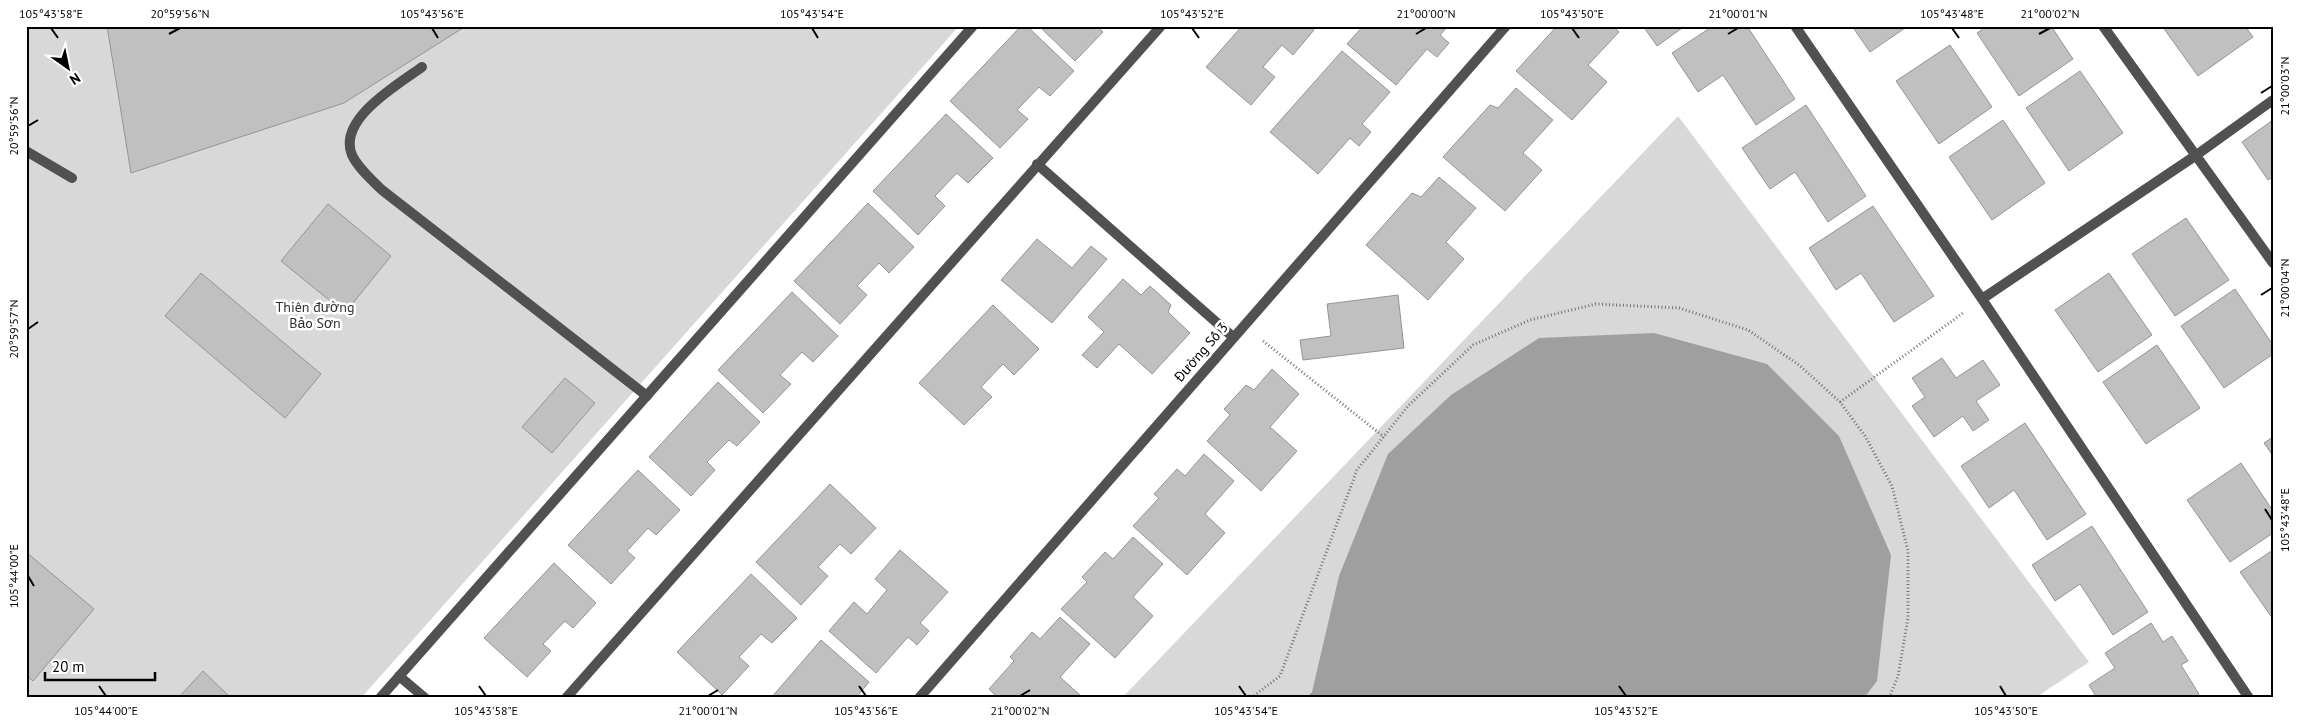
<svg xmlns="http://www.w3.org/2000/svg" width="2299" height="724" font-family="'PT Sans',sans-serif">
	<style>
		.green { fill: #d8d8d8 }
		.water { fill: #9f9f9f }
		.building { fill: #c0c0c0; stroke: #959595 }
		.lines { fill: none; stroke-linecap: round; stroke-linejoin: round }
		.path { stroke: #737373; stroke-width: 3; stroke-dasharray: 1 2.5; stroke-linecap: butt }
		.lane { stroke: #515151; stroke-width: 10 }
		.street { stroke: #515151; stroke-width: 10 }
		.ticks { fill: none; stroke: #000; stroke-width: 2 }
		.labels { text-anchor: middle; stroke-width: 5; stroke-linejoin: round; paint-order: stroke }
		.park-label { font-size: 14px; fill: #2f2f2f; stroke: #fff }
		.street-label { font-size: 14px; fill: #000; stroke: #fff }
		.neatline { fill: none; stroke: #000; stroke-width: 2 }
		.ticks-label { font-size: 12px; text-anchor: middle; fill: #000 }
	</style>
	<rect width="100%" height="100%" fill="#fff"/>
	<path class="green" d="M26 26H959L361 698H26Z
		M1678 116 2089 662 2035 698H1122Z"/>
	<path class="water" d="M1654 333 1767 364 1839 436 1891 555 1877 681 1864 698H1306L1312 692 1339 576 1388 454 1451 395 1539 338Z"/>
	<path class="building" d="M107 26H466L344 103 131 173Z
		M1021 26H1027L1074 71 1050 96 1039 87 1017 110 1028 119 1000 148 950 101Z
		M1039 26H1097L1103 32 1075 61Z
		M1242 26H1310L1314 30 1293 55 1282 45 1263 67 1275 77 1251 105 1206 67Z
		M1363 26H1448L1440 35 1449 43 1437 57 1427 49 1396 85 1347 44Z
		M1557 26H1572L1576 30 1579 26H1613L1619 32 1588 65 1607 82 1572 120 1516 71Z
		M1643 26H1685L1657 46Z
		M1713 26H1747L1795 99 1756 125 1723 75 1698 92 1672 53Z
		M1852 26H1908L1870 52Z
		M1987 26H2051L2073 59 2019 96 1977 33Z
		M2162 26H2245L2253 37 2198 76Z
		M1950 45 1992 107 1939 144 1896 81Z
		M1342 51 1390 92 1362 124 1371 132 1359 146 1350 138 1318 174 1270 132Z
		M2080 71 2123 133 2069 171 2026 108Z
		M1516 88 1553 120 1523 153 1542 170 1505 211 1443 157 1490 105 1498 108Z
		M1806 105 1866 196 1828 222 1795 172 1770 189 1742 148Z
		M946 114 993 158 968 183 957 173 935 196 945 206 918 235 873 191Z
		M2003 120 2045 183 1992 220 1949 157Z
		M2273 120V177L2268 180 2242 142Z
		M1439 177 1476 208 1446 242 1464 259 1428 300 1366 245 1412 193 1421 197Z
		M868 203 914 247 889 273 879 263 857 286 867 295 840 324 794 281Z
		M328 204 391 256 345 313 281 261Z
		M1873 206 1934 296 1894 322 1861 273 1836 290 1809 248Z
		M2186 218 2229 280 2175 316 2132 254Z
		M1037 239 1072 268 1091 246 1107 259 1052 323 1001 280Z
		M201 273 321 374 285 418 165 316Z
		M2109 273 2152 335 2098 372 2055 310Z
		M1123 279 1141 295 1150 286 1171 305 1168 312 1190 333 1152 374 1119 344 1097 368 1082 355 1104 332 1088 317Z
		M2235 289 2273 345V354L2224 388 2181 326Z
		M792 292 838 336 813 362 802 352 780 375 791 384 763 413 718 370Z
		M1398 295 1404 348 1303 360 1300 340 1331 336 1327 304Z
		M993 305 1039 349 1014 375 1003 364 981 387 992 397 964 425 919 383Z
		M2157 345 2200 408 2146 444 2103 382Z
		M1942 358 1956 378 1983 360 2000 385 1976 401 1989 420 1973 431 1963 416 1934 437 1912 406 1925 397 1912 378Z
		M1272 369 1299 394 1270 427 1297 451 1261 491 1207 441 1230 415 1224 409 1246 385 1254 390Z
		M565 378 595 403 552 453 522 427Z
		M718 382 760 422 737 446 729 440 707 462 715 470 691 496 649 457Z
		M2025 423 2086 514 2047 540 2014 490 1989 508 1961 466Z
		M2273 437V456L2264 443Z
		M1204 454 1234 481 1205 514 1225 533 1187 575 1133 526 1159 498 1154 494 1177 469 1185 476Z
		M2241 463 2273 511V533L2230 562 2187 500Z
		M638 470 680 510 656 535 648 528 627 551 635 558 611 584 568 545Z
		M830 484 876 528 851 554 840 544 818 567 828 576 801 605 756 562Z
		M2092 526 2148 612 2113 635 2080 584 2055 601 2032 565Z
		M1133 537 1163 564 1133 597 1153 616 1115 658 1061 609 1087 582 1082 577 1105 552 1113 559Z
		M900 550 948 592 920 623 929 631 917 645 908 637 876 673 829 631 854 602 867 614 887 590 875 579Z
		M2273 550V619L2240 572Z
		M26 552 94 609 33 681 26 675Z
		M554 563 596 603 573 628 565 621 543 644 551 651 527 677 484 638Z
		M751 574 797 618 772 643 761 634 739 657 749 666 722 695 677 652Z
		M1060 617 1090 644 1060 677 1081 696 1079 698H998L989 689 1014 661 1010 657 1032 632 1040 639Z
		M2151 623 2163 642 2172 636 2188 661 2181 665 2199 694 2193 698H2097L2089 685 2115 668 2105 653Z
		M821 640 869 682 856 698H771Z
		M203 671 231 698H178Z"/>
	<g class="lines">
		<path class="path" d="M1263 341 1384 437
			M1840 402 1963 313
			M1251 698 1280 676 1357 470 1408 406 1473 345 1530 320 1596 304 1679 308 1748 330 1799 365 1840 402 1865 436 1892 486 1908 551V618L1898 676 1889 698"/>
		<path class="lane" d="M422 67C399 84 337 119 352 155 358 168 372 180 382 190L647 396
			M26 151 72 178"/>
		<path class="street" d="M1795 26 1982 299 2249 698
			M2103 26 2273 263
			M1037 164 1233 337
			M1982 299 2195 156 2273 100
			M399 676 425 698
			M380 698 973 26
			M566 698 1161 26
			M919 698 1506 26"/>
	</g>
	<path class="ticks" d="M51 28 58 38M432 28 438 38M812 28 818 38M1192 28 1199 38M1572 28 1579 38M1952 28 1959 38M169 34 180 28M1416 34 1426 28M1728 34 1738 28M2039 34 2050 28M2261 93 2272 86M28 126 38 120M2261 295 2272 288M28 329 38 322M2265 509 2272 520M28 576 34 586M99 686 106 696M479 686 486 696M859 686 866 696M1239 686 1246 696M1619 686 1626 696M2000 686 2006 696M708 696 718 690M1020 696 1030 690"/>
	<g class="labels">
		<g class="park-label">
			<text x="315" y="312">Thiên đường<tspan x="315" dy="16">Bảo Sơn</tspan></text>
		</g>
		<g class="street-label">
			<text transform="translate(1201 352) rotate(-49)" y="5">Đường Số 3</text>
		</g>
	</g>
	<rect width="2299" height="724" fill="none" stroke="#ffffff" stroke-width="55"/>
	<g transform="translate(68 68) rotate(147)" stroke="#ffffff" stroke-width="4" paint-order="stroke">
	<path d="M0-4L9 19L0 12L-9 19Z" fill="#000000"/>
	<text y="-8" font-size="14" font-weight="bold" text-anchor="middle" fill="#000000">N</text>
	</g>
	<path d="M45 672v8h110v-8" fill="none" stroke="#000000" stroke-width="2.5"/>
	<text x="52" y="672" font-size="15" fill="#000000" stroke="#ffffff" stroke-width="4" paint-order="stroke">20 m</text>
	<rect x="28" y="28" width="2244" height="668" class="neatline"/>
	<g class="ticks-label">
		<text x="51" y="18">105°43'58"E</text>
		<text x="180" y="18">20°59'56"N</text>
		<text x="432" y="18">105°43'56"E</text>
		<text x="812" y="18">105°43'54"E</text>
		<text x="1192" y="18">105°43'52"E</text>
		<text x="1426" y="18">21°00'00"N</text>
		<text x="1572" y="18">105°43'50"E</text>
		<text x="1738" y="18">21°00'01"N</text>
		<text x="1952" y="18">105°43'48"E</text>
		<text x="2050" y="18">21°00'02"N</text>
		<text transform="translate(2285 86) rotate(-90)" y="4">21°00'03"N</text>
		<text transform="translate(14 126) rotate(-90)" y="4">20°59'56"N</text>
		<text transform="translate(2285 288) rotate(-90)" y="4">21°00'04"N</text>
		<text transform="translate(14 329) rotate(-90)" y="4">20°59'57"N</text>
		<text transform="translate(2285 520) rotate(-90)" y="4">105°43'48"E</text>
		<text transform="translate(14 576) rotate(-90)" y="4">105°44'00"E</text>
		<text x="106" y="715">105°44'00"E</text>
		<text x="486" y="715">105°43'58"E</text>
		<text x="708" y="715">21°00'01"N</text>
		<text x="866" y="715">105°43'56"E</text>
		<text x="1020" y="715">21°00'02"N</text>
		<text x="1246" y="715">105°43'54"E</text>
		<text x="1626" y="715">105°43'52"E</text>
		<text x="2006" y="715">105°43'50"E</text>
	</g>
</svg>
